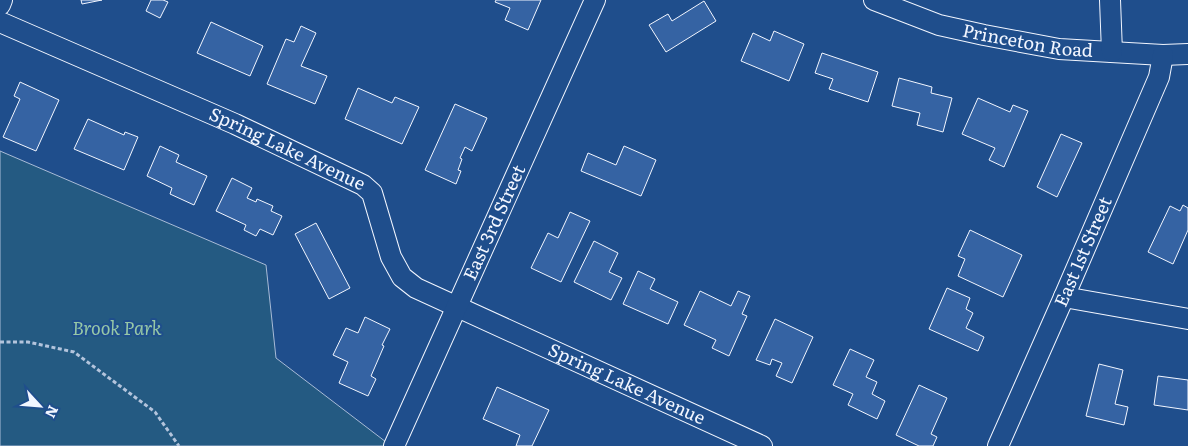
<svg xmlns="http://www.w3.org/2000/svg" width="1188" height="446" font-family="Literata,serif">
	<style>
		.green { fill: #245a82; stroke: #a8bbd7 }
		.building { fill: #3563a3; stroke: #f2f6ff }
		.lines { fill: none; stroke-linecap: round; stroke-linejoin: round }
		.minor-casing { stroke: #f2f6ff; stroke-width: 22 }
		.path { stroke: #b3c4dc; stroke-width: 3; stroke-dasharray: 4 2.5; stroke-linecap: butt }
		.minor { stroke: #1f4e8c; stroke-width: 20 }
		.labels { text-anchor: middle; stroke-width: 4; stroke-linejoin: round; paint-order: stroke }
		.street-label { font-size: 18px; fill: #f2f6ff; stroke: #1f4e8c }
		.park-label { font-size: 18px; font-style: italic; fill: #97c8a6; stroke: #1f4e8c }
	</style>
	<rect width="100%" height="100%" fill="#1f4e8c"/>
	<path class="green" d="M0 151 266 265 276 358 386 442 384 446H0Z"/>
	<path class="building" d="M81 0H102L82 4Z
		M151 0H163L168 2 160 18 146 11Z
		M496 0H541L528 30 505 20 510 8 495 2Z
		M704 1 716 21 666 52 649 25 668 14 672 21Z
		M211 22 263 46 250 76 197 53Z
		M301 26 316 33 301 66 327 76 315 104 267 84 286 39 294 42Z
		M774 31 804 44 789 81 741 61 753 33 770 41Z
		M822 53 878 72 868 102 829 89 833 79 815 73Z
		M899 78 932 87 931 93 952 98 943 132 917 125 920 113 892 106Z
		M20 82 59 100 36 151 3 137 20 99 14 96Z
		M358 88 392 103 395 97 419 107 402 144 345 119Z
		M978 98 1010 112 1013 105 1028 111 1004 167 989 160 995 148 962 134Z
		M455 104 487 118 472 151 465 147 460 158 462 159 458 170 461 171 456 184 425 170Z
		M88 119 124 135 125 132 138 137 124 170 74 149Z
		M1061 134 1082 143 1057 197 1037 187Z
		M160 146 179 155 176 162 207 176 194 205 170 194 172 188 147 176Z
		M624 146 656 160 641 196 581 171 588 153 616 165Z
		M232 178 252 188 247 198 256 202 257 199 273 206 271 211 282 216 273 235 260 229 256 236 244 230 246 225 216 211Z
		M1183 205 1188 208V230L1173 264 1148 252 1170 206 1180 211Z
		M570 212 590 221 561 282 531 268 548 233 558 238Z
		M316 223 350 288 329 299 295 234Z
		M970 230 1022 255 1003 297 958 276 965 259 958 256Z
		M594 241 618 253 609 272 622 278 611 300 574 282Z
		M638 271 655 279 650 289 678 302 668 324 623 304Z
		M947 288 970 298 966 309 973 313 966 328 984 337 978 351 929 329Z
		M700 291 731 306 738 291 750 296 742 314 747 316 729 356 712 348 716 340 684 325Z
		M365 317 390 329 382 345 384 346 371 376 376 379 368 396 339 383 348 362 333 355 346 328 358 333Z
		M775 319 813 337 792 383 776 376 782 363 772 359 770 365 756 360Z
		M850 349 874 360 866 377 877 382 872 394 885 401 877 419 848 405 853 394 833 385Z
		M1099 364 1123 370 1115 404 1128 407 1124 425 1086 416Z
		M1158 376 1188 380V410L1154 405Z
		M919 385 947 398 931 434 937 437 933 446H919L896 435Z
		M497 387 549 410 532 446H516L520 435 483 419Z"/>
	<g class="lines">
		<g class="minor-casing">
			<g id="minor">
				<path id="s1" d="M874 0 939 25 984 35 1059 49 1163 55 1188 54"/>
				<path d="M1110 0 1112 52"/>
				<path d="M0 5 2 0"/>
				<path id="s2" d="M0 22 235 124 363 185 372 193 391 257 402 277 416 288 762 446"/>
				<path d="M1064 297 1188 319"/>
				<path id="s3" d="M394 446 595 0"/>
				<path id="s4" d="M998 446 1064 297 1159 77 1163 55"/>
			</g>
		</g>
		<path class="path" d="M0 342H28L74 352 155 412 179 446"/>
		<use href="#minor" class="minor"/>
	</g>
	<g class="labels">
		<g class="street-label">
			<text dy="6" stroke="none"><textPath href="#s1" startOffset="160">Princeton Road</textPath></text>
			<text dy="6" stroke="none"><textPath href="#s2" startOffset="314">Spring Lake Avenue</textPath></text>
			<text dy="6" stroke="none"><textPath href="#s3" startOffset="245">East 3rd Street</textPath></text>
			<text dy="6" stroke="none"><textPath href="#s4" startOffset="212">East 1st Street</textPath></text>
			<text dy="6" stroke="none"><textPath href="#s2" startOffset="749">Spring Lake Avenue</textPath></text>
		</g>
		<g class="park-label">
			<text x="117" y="335">Brook Park</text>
		</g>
	</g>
	<g transform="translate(40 406) rotate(116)" stroke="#1f4e8c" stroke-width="4" paint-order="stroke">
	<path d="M0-4L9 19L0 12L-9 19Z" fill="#f2f6ff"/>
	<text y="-8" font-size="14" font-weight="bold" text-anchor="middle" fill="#f2f6ff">N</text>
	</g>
</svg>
